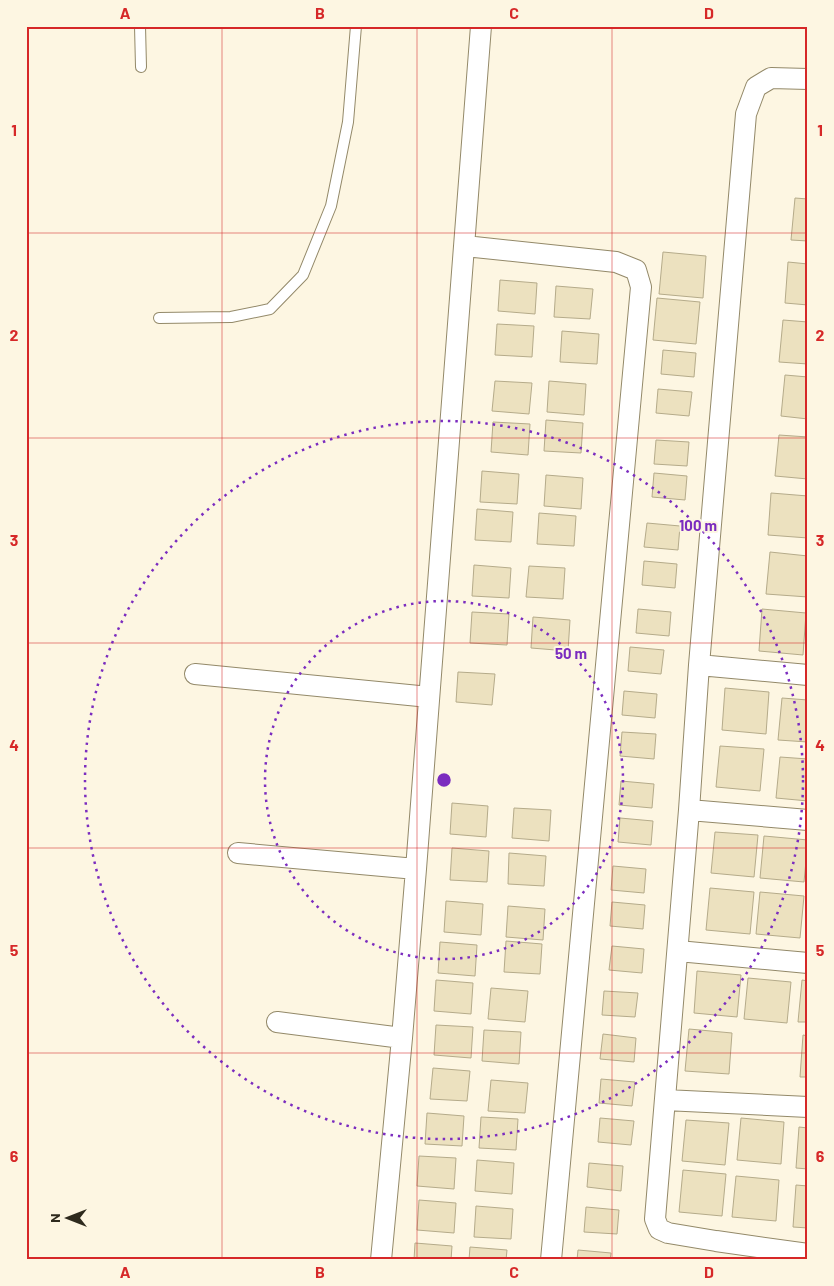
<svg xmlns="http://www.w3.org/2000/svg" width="834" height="1286" font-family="Barlow,sans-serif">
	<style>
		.building { fill: #ece1bf; stroke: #b5ab8a }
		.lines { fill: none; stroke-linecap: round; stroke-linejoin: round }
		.service-casing { stroke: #938969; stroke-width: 12 }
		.minor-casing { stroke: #938969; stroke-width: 22 }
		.service { stroke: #fff; stroke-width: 10 }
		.minor { stroke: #fff; stroke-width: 20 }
		.grid { fill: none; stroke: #d62828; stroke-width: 1; stroke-opacity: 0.55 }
		.ring { fill: none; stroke: #7b2cbf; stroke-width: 2.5; stroke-dasharray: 2.5 5 }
		.centre { fill: #7b2cbf; stroke: #fdf6e2; stroke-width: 2.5 }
		.ring-label { font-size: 15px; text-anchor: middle; font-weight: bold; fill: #7b2cbf; stroke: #fdf6e2; stroke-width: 4; stroke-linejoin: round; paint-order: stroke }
		.neatline { fill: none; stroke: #d62828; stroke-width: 2 }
		.grid-label { font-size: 16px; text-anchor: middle; font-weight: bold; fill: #d62828 }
	</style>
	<rect width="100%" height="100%" fill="#fdf6e2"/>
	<path class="building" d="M795 198 808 199V241L791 240Z
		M663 252 706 256 703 298 659 294Z
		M788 262 808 264V305L785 303Z
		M500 280 537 283 535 314 498 311Z
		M556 286 593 289 590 319 554 317Z
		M657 298 700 302 696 344 653 340Z
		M783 320 808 322V364L779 362Z
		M497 324 534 326 532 357 495 355Z
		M562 331 599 334 597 364 560 362Z
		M663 350 696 353 694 377 661 374Z
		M785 375 808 377V419L781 416Z
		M495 381 532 383 529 414 492 411Z
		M549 381 586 384 584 415 547 412Z
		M658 389 692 392 689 416 656 413Z
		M546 420 583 423 581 453 544 451Z
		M493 422 530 424 528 455 491 452Z
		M779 435 808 437V479L775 476Z
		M656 440 689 442 687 466 654 464Z
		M482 471 519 474 517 504 480 502Z
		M654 473 687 476 685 500 652 497Z
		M546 475 583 478 581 509 544 506Z
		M771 493 808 496V538L768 535Z
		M477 509 513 512 511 542 475 540Z
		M539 513 576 516 574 546 537 544Z
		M647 523 680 526 678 550 644 547Z
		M770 552 808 556V597L766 594Z
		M644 561 677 564 675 588 642 585Z
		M474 565 511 568 509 598 472 596Z
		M529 566 565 568 563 599 526 597Z
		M638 609 671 612 669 636 636 633Z
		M762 609 806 613 803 655 759 651Z
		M472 612 509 614 507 645 470 643Z
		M533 617 570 620 568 651 531 648Z
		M630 647 664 650 661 674 628 671Z
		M458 672 495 674 492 705 456 702Z
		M725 688 769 692 766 734 722 730Z
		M624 691 657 694 655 718 622 715Z
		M782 698 808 700V742L778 740Z
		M622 732 656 734 654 759 620 756Z
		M720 746 764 749 760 791 716 787Z
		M780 757 808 759V801L776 798Z
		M621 781 654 784 652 808 619 805Z
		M452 803 488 806 486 837 450 834Z
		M514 808 551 810 549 841 512 838Z
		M620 818 653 821 651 845 618 842Z
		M715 832 758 835 754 877 711 873Z
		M764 836 808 840 804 882 760 878Z
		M452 848 489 851 487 882 450 880Z
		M509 853 546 856 544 886 508 884Z
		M613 866 646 869 644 893 611 890Z
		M710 888 754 892 750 934 706 930Z
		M760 892 804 896 800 938 756 934Z
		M446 901 483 904 481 935 444 932Z
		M612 902 645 905 643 929 610 926Z
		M508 906 545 909 543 940 506 937Z
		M506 941 542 944 540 974 504 972Z
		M440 942 477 945 475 976 438 973Z
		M612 946 644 949 642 973 609 970Z
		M697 971 741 975 737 1017 694 1013Z
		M748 978 791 982 787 1023 744 1019Z
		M436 980 473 983 471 1014 434 1011Z
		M802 980 808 981V1022H798Z
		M491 988 528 991 525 1022 488 1019Z
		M604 991 638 993 635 1017 602 1015Z
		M436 1025 473 1027 471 1058 434 1055Z
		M689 1029 732 1033 729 1074 685 1071Z
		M484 1030 521 1032 519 1064 482 1061Z
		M603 1034 636 1038 634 1062 600 1059Z
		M803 1035 808 1036V1077H800Z
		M433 1068 470 1071 467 1101 430 1099Z
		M601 1079 635 1082 632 1106 599 1103Z
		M491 1080 528 1083 525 1113 488 1111Z
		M427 1113 464 1116 462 1146 425 1144Z
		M481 1117 518 1119 516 1150 479 1148Z
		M600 1118 634 1121 631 1145 598 1142Z
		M741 1118 784 1122 781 1164 737 1160Z
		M686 1120 729 1123 725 1165 682 1161Z
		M799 1127 808 1128V1169L796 1168Z
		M419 1156 456 1158 454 1189 417 1186Z
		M477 1160 514 1163 512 1194 475 1191Z
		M589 1163 623 1166 621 1191 587 1187Z
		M683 1170 726 1174 722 1216 679 1212Z
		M736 1176 779 1180 776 1221 732 1217Z
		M796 1185 808 1186V1228L793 1227Z
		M419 1200 456 1203 454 1233 417 1230Z
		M476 1206 513 1209 511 1239 474 1237Z
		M586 1207 619 1210 617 1234 584 1232Z
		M415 1243 452 1246 451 1260H414Z
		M470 1247 507 1250 506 1260H469Z
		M578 1250 611 1253 610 1260H577Z"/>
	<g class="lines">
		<g class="service-casing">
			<path id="service" d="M140 26 141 67
				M159 318 231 317 270 309 303 275 331 206 348 122 356 26"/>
		</g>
		<g class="minor-casing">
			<path id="minor" d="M808 79 771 78 756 87 746 114 699 665 689 810 655 1219 659 1229 668 1233 716 1241 808 1254
				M465 246 616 262 636 270 641 287 551 1260
				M699 665 808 675
				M195 674 429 697
				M689 810 808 820
				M238 853 416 869
				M678 951 808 963
				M277 1022 402 1038
				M665 1100 808 1107
				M381 1260 402 1038 416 869 481 26"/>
		</g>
		<use href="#service" class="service"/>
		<use href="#minor" class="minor"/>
	</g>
	<path class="grid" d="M222 26V1260M417 26V1260M612 26V1260M26 233H808M26 438H808M26 643H808M26 848H808M26 1053H808"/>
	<g class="ring">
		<circle cx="444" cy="780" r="179"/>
		<circle cx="444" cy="780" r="359"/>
	</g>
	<circle cx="444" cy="780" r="8" class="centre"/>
	<g class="ring-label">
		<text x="698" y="531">100 m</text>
		<text x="571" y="659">50 m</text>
	</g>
	<rect width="834" height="1286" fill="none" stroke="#fdf6e2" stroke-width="55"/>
	<g transform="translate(68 1218) rotate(270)" stroke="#fdf6e2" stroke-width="4" paint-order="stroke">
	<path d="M0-4L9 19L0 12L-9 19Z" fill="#2e2a1d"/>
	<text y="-8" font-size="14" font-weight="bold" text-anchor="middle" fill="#2e2a1d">N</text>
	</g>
	<rect x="28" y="28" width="778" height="1230" class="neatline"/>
	<g class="grid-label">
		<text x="125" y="19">A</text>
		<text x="320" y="19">B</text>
		<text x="514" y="19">C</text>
		<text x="709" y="19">D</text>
		<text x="14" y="136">1</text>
		<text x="820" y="136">1</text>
		<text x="14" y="341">2</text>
		<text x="820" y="341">2</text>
		<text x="14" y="546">3</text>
		<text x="820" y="546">3</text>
		<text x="14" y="751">4</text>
		<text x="820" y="751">4</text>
		<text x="14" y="956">5</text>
		<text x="820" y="956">5</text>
		<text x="14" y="1162">6</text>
		<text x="820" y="1162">6</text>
		<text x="125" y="1278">A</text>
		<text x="320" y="1278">B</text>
		<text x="514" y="1278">C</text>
		<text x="709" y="1278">D</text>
	</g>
</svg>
